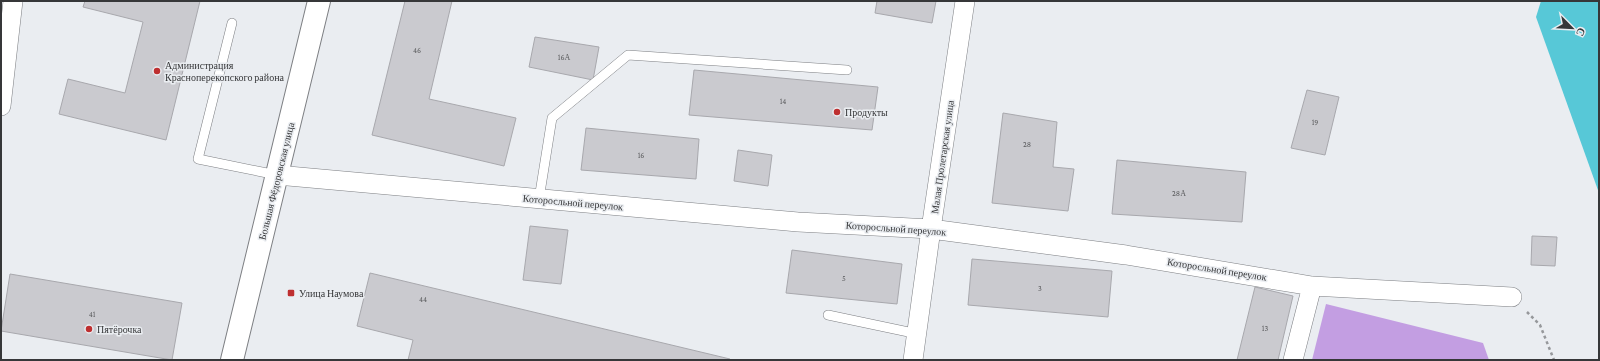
<svg xmlns="http://www.w3.org/2000/svg" width="1600" height="361" font-family="'Crimson Pro',serif">
	<style>
		.forest { fill: #c39ee2 }
		.water { fill: #57c8d7 }
		.building { fill: #cacacf; stroke: #a8a8ad }
		.lines { fill: none; stroke-linecap: round; stroke-linejoin: round }
		.lane-casing { stroke: #7d7f83; stroke-width: 10 }
		.street-casing { stroke: #7d7f83; stroke-width: 20 }
		.secondary-casing { stroke: #7d7f83; stroke-width: 24 }
		.path { stroke: #96989b; stroke-width: 2.5; stroke-dasharray: 3 3; stroke-linecap: butt }
		.lane { stroke: #fff; stroke-width: 9 }
		.street { stroke: #fff; stroke-width: 19 }
		.secondary { stroke: #fff; stroke-width: 22 }
		.poi-dot { fill: #be2f30; stroke: #eaedf1; stroke-width: 1.5 }
		.labels { text-anchor: middle; stroke-width: 3; stroke-linejoin: round; paint-order: stroke }
		.number-label { font-size: 8px; fill: #5b5c5e }
		.poi-label { font-size: 10px; fill: #363739; stroke: #eaedf1; text-anchor: start }
		.street-label { font-size: 10px; fill: #363739; stroke: #eaedf1 }
	</style>
	<rect width="100%" height="100%" fill="#eaedf1"/>
	<path class="forest" d="M1326 304 1483 343 1489 360H1312Z"/>
	<path class="water" d="M1541 1H1599V193L1536 17Z"/>
	<path class="building" d="M85 1H200L166 140 59 114 68 79 125 93 143 22 83 7Z
		M405 1H452L429 99 516 118 504 166 372 135Z
		M877 1H936L932 23 875 13Z
		M535 37 599 47 593 80 529 67Z
		M694 70 878 87 872 130 689 115Z
		M1307 90 1339 97 1325 155 1291 148Z
		M1003 113 1057 122 1053 167 1074 169 1068 211 992 203Z
		M586 128 699 139 696 179 581 170Z
		M738 150 772 155 768 186 734 181Z
		M1117 160 1246 172 1242 222 1112 214Z
		M530 226 568 230 561 284 523 280Z
		M1532 236 1557 237 1555 266 1531 265Z
		M792 250 902 264 897 304 786 293Z
		M972 259 1112 271 1108 317 968 305Z
		M370 273 730 359V360H408L413 340 357 326Z
		M10 274 182 303 172 360 1 331Z
		M1255 287 1293 296 1278 360H1237Z"/>
	<g class="lines">
		<g class="lane-casing">
			<path id="lane" d="M232 23 198 159 277 175
				M539 199 552 118 628 55 847 70
				M828 315 918 334"/>
		</g>
		<g class="street-casing">
			<path id="street" d="M1 106 13 1
				M277 175 798 222 931 229 1126 255 1312 286 1512 297
				M913 360 931 229 965 1
				M1293 360 1312 286"/>
		</g>
		<g class="secondary-casing">
			<path id="secondary" d="M232 360 319 1"/>
		</g>
		<path class="path" d="M1527 312 1540 325 1554 360"/>
		<use href="#lane" class="lane"/>
		<use href="#street" class="street"/>
		<use href="#secondary" class="secondary"/>
	</g>
	<g class="poi-dot">
		<circle cx="157" cy="71" r="4"/>
		<circle cx="837" cy="112" r="4"/>
		<rect x="287" y="289" width="8" height="8" rx="2"/>
		<circle cx="89" cy="329" r="4"/>
	</g>
	<g class="labels">
		<g class="number-label">
			<text x="417" y="53">46</text>
			<text x="564" y="60">16А</text>
			<text x="783" y="104">14</text>
			<text x="1315" y="125">19</text>
			<text x="1027" y="147">28</text>
			<text x="641" y="158">16</text>
			<text x="1179" y="196">28А</text>
			<text x="844" y="281">5</text>
			<text x="1040" y="291">3</text>
			<text x="423" y="302">44</text>
			<text x="92" y="317">41</text>
			<text x="1265" y="331">13</text>
		</g>
		<g class="poi-label">
			<text x="165" y="69">Администрация<tspan x="165" dy="12">Красноперекопского района</tspan></text>
			<text x="845" y="116">Продукты</text>
			<text x="299" y="297">Улица Наумова</text>
			<text x="97" y="333">Пятёрочка</text>
		</g>
		<g class="street-label">
			<text transform="translate(942 157) rotate(-82)" y="4">Малая Пролетарская улица</text>
			<text transform="translate(276 181) rotate(-76)" y="4">Большая Фёдоровская улица</text>
			<text transform="translate(573 202) rotate(5)" y="4">Которосльной переулок</text>
			<text transform="translate(896 228) rotate(4)" y="4">Которосльной переулок</text>
			<text transform="translate(1217 269) rotate(9)" y="4">Которосльной переулок</text>
		</g>
	</g>
	<rect width="1600" height="361" fill="none" stroke="#363739" stroke-width="4"/>
	<g transform="translate(1572 28) rotate(114)" stroke="#eaedf1" stroke-width="3" paint-order="stroke">
	<path d="M0-3L7 15L0 10L-7 15Z" fill="#363739"/>
	<text y="-6" font-size="11" font-weight="bold" text-anchor="middle" fill="#363739">С</text>
	</g>
</svg>
